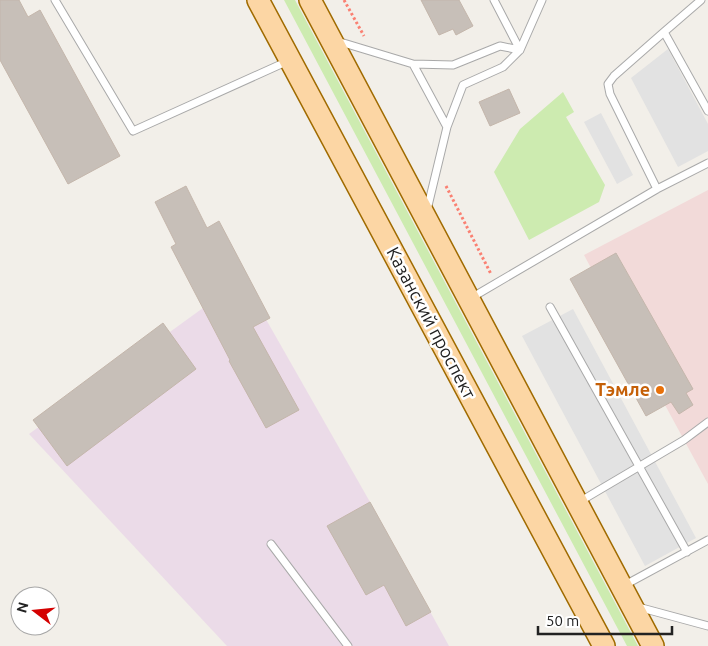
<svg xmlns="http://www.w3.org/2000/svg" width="708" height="646" font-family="Ubuntu,sans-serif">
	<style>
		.commercial { fill: #f2dad9 }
		.industrial { fill: #ebdbe8 }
		.grass { fill: #cdebb0 }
		.parking { fill: #e2e2e2 }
		.building { fill: #c7bfb8; stroke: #c4b6ab }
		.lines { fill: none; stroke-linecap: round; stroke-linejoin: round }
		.lane-casing { stroke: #a9a9a9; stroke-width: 9 }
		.primary-casing { stroke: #a06b00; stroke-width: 24 }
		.path { stroke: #fa8072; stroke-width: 3; stroke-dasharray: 2.5 2.5; stroke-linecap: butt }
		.lane { stroke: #fff; stroke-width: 7 }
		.primary { stroke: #fcd6a4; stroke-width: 21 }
		.food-dot { fill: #e8710a; stroke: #fff; stroke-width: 2 }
		.labels { text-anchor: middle; stroke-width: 5; stroke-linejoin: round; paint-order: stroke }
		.street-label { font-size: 18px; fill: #222; stroke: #fff }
		.food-label { font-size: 18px; font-weight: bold; fill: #c56008; stroke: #fff; text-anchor: end }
	</style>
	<rect width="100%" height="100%" fill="#f2efe9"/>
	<path class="commercial" d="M708 190V484L665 405 692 389 617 254 591 268 584 255Z"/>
	<path class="industrial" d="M243 279 370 502 449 646H227L29 434Z"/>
	<path class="grass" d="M284 0H295L638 646H627Z
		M563 92 574 112 566 117 605 185 599 202 529 240 494 172 520 129Z"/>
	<path class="parking" d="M668 49 708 124V151L678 167 631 78Z
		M601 113 633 175 617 184 584 122Z
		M573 309 696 538 645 566 522 336Z"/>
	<path class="building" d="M0 0H19L28 17 40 10 120 156 68 184 0 60Z
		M421 0H459L473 26 456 35 453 29 439 35Z
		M509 89 520 113 490 126 479 102Z
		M186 186 207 228 219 221 270 318 253 327 299 410 266 428 229 361 230 360 171 247 176 244 155 202Z
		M616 253 693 389 686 393 693 405 679 414 671 402 646 416 570 279Z
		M163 323 196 369 67 466 33 420Z
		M370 502 431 612 406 626 384 585 366 595 327 526Z"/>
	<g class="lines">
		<g class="lane-casing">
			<path id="lane" d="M55 0 133 131 288 61
				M701 0 664 32 708 111
				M337 41 413 64 447 127 427 210
				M413 64 453 65 500 46 520 50 494 0
				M447 127 463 85 503 67 520 50 542 0
				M657 189 610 94 608 84 614 76 664 32
				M471 298 657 189 708 163
				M550 307 687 552
				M579 502 684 440 708 422
				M271 544 348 646
				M623 586 708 540
				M638 607 708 626"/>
		</g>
		<g class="primary-casing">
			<path id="primary" d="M258 0 604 646
				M310 0 653 646"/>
		</g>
		<path class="path" d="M344 0 364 36
			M446 186 491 274"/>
		<use href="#lane" class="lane"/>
		<use href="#primary" class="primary"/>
	</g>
	<circle class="food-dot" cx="660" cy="390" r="5"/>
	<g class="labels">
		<g class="street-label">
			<text transform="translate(431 323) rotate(62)" y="6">Казанский проспект</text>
		</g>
		<g class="food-label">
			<text x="650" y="396">Тэмле</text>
		</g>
	</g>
	<g transform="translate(35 611) rotate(286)"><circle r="24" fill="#ffffff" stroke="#a7a7a7"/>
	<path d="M0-4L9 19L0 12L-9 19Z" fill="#d40000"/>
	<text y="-8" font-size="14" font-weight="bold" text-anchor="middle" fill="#222222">N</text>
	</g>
	<path d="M538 626v8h134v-8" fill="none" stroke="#222222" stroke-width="2.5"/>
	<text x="546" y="626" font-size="15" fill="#222222" stroke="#ffffff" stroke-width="4" paint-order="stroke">50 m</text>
</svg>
